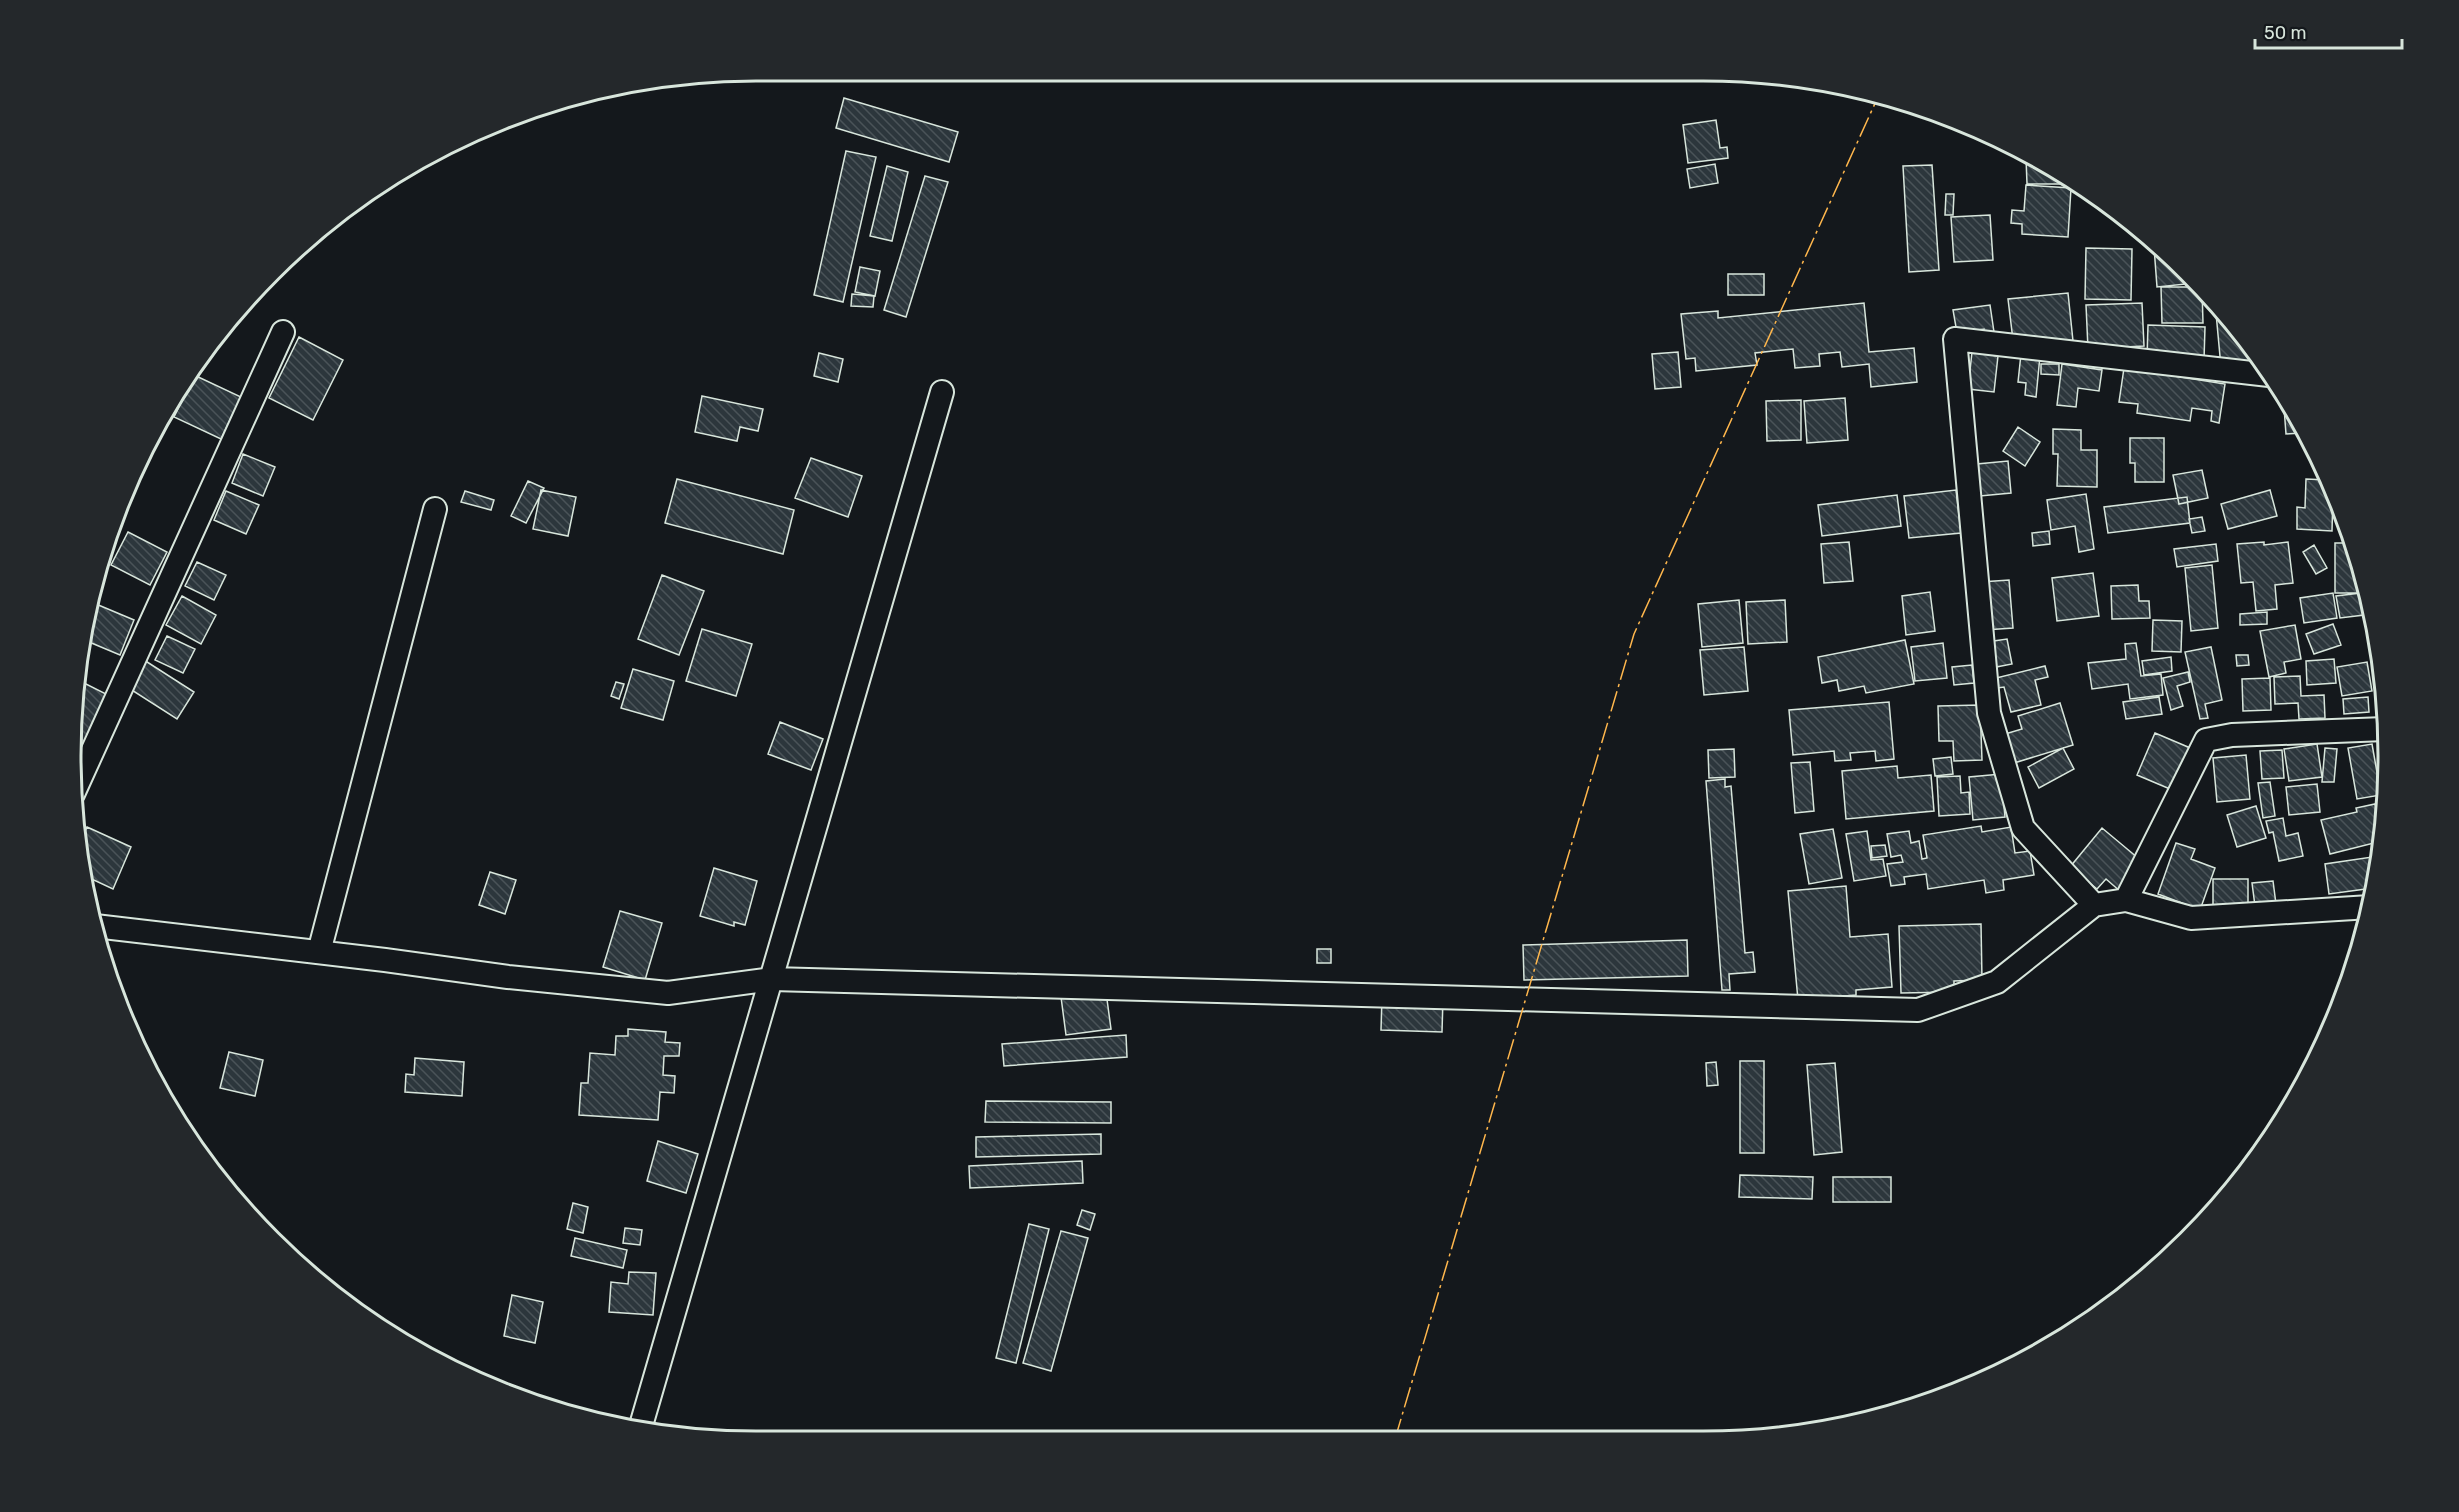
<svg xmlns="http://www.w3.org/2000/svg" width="2459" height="1512" font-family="Rubik,sans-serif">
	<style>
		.building { fill: url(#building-back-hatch); stroke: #d8e6dc; stroke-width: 1.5 }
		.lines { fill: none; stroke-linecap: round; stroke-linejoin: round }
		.minor-casing { stroke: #d8e6dc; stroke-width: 26 }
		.minor { stroke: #14181c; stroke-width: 22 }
		.power { stroke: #ffb74d; stroke-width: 1.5; stroke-dasharray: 21 4.5 3 4.5; stroke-linecap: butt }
		.rim { fill: none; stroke: #d8e6dc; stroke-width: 3 }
	</style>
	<defs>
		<pattern id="building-back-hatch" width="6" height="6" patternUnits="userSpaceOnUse" patternTransform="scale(1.5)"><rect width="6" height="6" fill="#2c363c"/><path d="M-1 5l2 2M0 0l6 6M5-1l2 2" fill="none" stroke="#4a5358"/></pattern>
	</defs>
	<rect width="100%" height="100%" fill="#14181c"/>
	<path class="building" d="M844 98 958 132 949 162 836 128Z
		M1716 120 1720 148 1727 147 1728 158 1688 163 1683 125Z
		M846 151 876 157 843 302 814 295Z
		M2026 158 2072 184H2027Z
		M1715 164 1718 183 1690 188 1687 169Z
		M1932 165 1939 270 1909 272 1903 166Z
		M887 166 908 172 892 241 870 236Z
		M925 176 948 182 906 317 884 310Z
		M2026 185 2071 188 2068 237 2022 234V224L2011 223 2012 210 2024 211Z
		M1946 194H1954L1953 215H1945Z
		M1990 215 1993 260 1954 262 1951 217Z
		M2154 247H2158L2196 283 2157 287Z
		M2086 248 2132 249 2131 300 2085 299Z
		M860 267 880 271 875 296 855 292Z
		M1728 274H1764V295H1728Z
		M2161 287H2200L2202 289 2203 323H2162Z
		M2068 293 2073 341 2041 344 2040 337 2013 340 2008 299Z
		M852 294 874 296 873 307 851 306Z
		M1864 303 1869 352 1914 348 1917 382 1871 387 1869 364 1842 367 1840 352 1819 354 1820 366 1795 368 1793 349 1755 353 1757 365 1696 371 1695 358 1686 359 1681 314 1718 311V318Z
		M2142 303 2144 346 2088 349 2086 305Z
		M1990 305 1994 332 1984 333V329L1957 333 1953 310Z
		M2224 312 2261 363 2221 367 2216 313Z
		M2148 325 2205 327 2204 360 2147 358Z
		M299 337 343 360 313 420 269 398Z
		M1678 352 1681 387 1655 389 1652 354Z
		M1972 352 1998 356 1994 392 1968 389Z
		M819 353 843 359 838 382 814 376Z
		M2021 354 2040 356 2036 397 2025 395 2026 383 2018 382Z
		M2041 364H2059V375L2041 374Z
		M2062 364 2102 370 2099 391 2078 388 2076 407 2057 405Z
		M2124 368 2225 384 2219 423 2211 421 2212 411 2192 408 2190 421 2137 413 2138 404 2119 402Z
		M194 375 241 397 221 439 174 417Z
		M2283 394 2296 413 2301 422V433L2286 434Z
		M702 396 763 409 758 431 740 427 737 441 695 432Z
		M1845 398 1848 440 1807 443 1804 401Z
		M1801 400V440L1767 441 1766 401Z
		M2018 427 2040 442 2025 466 2003 451Z
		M2053 429 2081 430V450H2097V487L2057 486 2058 454H2053Z
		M2130 438H2164V482H2135V463H2130Z
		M243 454 275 467 263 496 232 483Z
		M811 458 862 476 848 517 795 498Z
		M2008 461 2011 493 1980 496 1977 464Z
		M2202 470 2208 498 2179 504 2173 475Z
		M677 479 794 510 783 554 665 523Z
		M2306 479 2327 480 2333 494 2332 531 2297 529V507L2305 508Z
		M528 481 544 488 526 523 511 516Z
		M541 490 576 497 568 536 533 529Z
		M1956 490 1961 533 1909 538 1904 496Z
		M2270 490 2277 516 2228 529 2221 504Z
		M226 491 259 505 246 534 214 520Z
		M465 491 494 500 491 510 461 502Z
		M2086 494 2094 549 2079 552 2075 526 2051 530 2047 500Z
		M1897 495 1901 526 1822 536 1818 505Z
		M2187 497 2190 523 2108 533 2104 507Z
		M2202 517 2205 531 2192 533 2189 519Z
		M2049 531 2050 544 2033 546 2032 533Z
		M128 532 167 552 150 585 111 565Z
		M1849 542 1853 581 1824 583 1821 544Z
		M2264 542V545L2288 542 2293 583 2275 585 2277 609 2256 611 2253 582 2241 583 2237 544Z
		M2335 543H2354L2363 583V593H2335Z
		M2216 544 2218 561 2177 567 2174 549Z
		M2314 545 2327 568 2316 574 2303 552Z
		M197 562 226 575 214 600 185 586Z
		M2212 565 2218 628 2191 631 2185 568Z
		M2093 573 2099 616 2057 621 2052 578Z
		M662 575 704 591 679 655 638 639Z
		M2009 580 2013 628 1985 630 1981 582Z
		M2138 585 2139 601H2149L2150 618 2112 619 2111 586Z
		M1930 592 1935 631 1906 635 1902 596Z
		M2333 593 2337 618 2304 623 2300 598Z
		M2361 593 2364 615 2340 618 2336 596Z
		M182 596 216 615 201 644 166 625Z
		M1739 600 1743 643 1702 647 1698 604Z
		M1785 600 1787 642 1748 644 1746 602Z
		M96 604 134 620 120 655 82 639Z
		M2267 612V624L2240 625V614Z
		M2153 620 2182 621 2181 652 2152 651Z
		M2333 624 2341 645 2314 654 2306 634Z
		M2295 625 2301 659 2284 662 2286 673 2269 677 2260 631Z
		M702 629 752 644 736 696 686 681Z
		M167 636 195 649 183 673 155 660Z
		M2007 639 2012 664 1991 668 1987 642Z
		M1905 640 1914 684 1866 693 1864 686 1839 691 1837 680 1822 683 1818 657Z
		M1943 643 1947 678 1915 681 1911 647Z
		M2136 643 2141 676 2161 674 2163 695 2130 699 2128 684 2092 689 2088 663 2126 659 2125 644Z
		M1744 647 1748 691 1704 695 1700 650Z
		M2211 647 2222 700 2205 704 2208 718 2200 719 2185 652Z
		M2236 655H2248L2249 665 2237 666Z
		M2171 657 2172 671 2144 675 2142 661Z
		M2334 659 2336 683 2307 685 2306 661Z
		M2381 659 2383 666 2382 703 2377 660Z
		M144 660 194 692 177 719 127 687Z
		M2367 662 2372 691 2342 696 2337 667Z
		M1972 665 1974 683 1954 685 1952 667Z
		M2045 666 2048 677 2035 680 2041 705 2011 712 2004 687 1998 688 1996 678Z
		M633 669 674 681 663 720 621 708Z
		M2188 672 2190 682 2177 686 2183 706 2171 710 2163 678Z
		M2300 676 2301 696 2324 695 2325 718 2299 719 2298 703 2275 704 2274 677Z
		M2270 678 2271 710 2243 711 2242 679Z
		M78 680 108 695 71 771V756Z
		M616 682 624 684 619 699 611 696Z
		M2159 697 2162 714 2126 719 2123 702Z
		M2368 697 2369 712 2344 714 2343 699Z
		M1889 702 1894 759 1876 761 1875 751 1850 753 1851 760 1835 761 1834 751 1793 755 1789 710Z
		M2060 703 2073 745 2014 763 2005 734 2022 729 2018 716Z
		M1980 705 1982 760 1954 761 1953 741H1939L1938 706Z
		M780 722 823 739 811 770 768 754Z
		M2155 733 2195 750 2177 792 2137 775Z
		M2317 744 2322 777 2289 781 2284 749Z
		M2372 744 2381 795 2357 799 2348 748Z
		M2063 748 2074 769 2039 788 2028 767Z
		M2325 748 2337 749 2334 782H2322Z
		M1734 749 1735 777 1709 778 1708 750Z
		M2282 750 2284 778 2262 779 2260 751Z
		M2246 755 2250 799 2217 802 2213 758Z
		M1951 757 1953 774 1935 776 1933 759Z
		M1810 762 1814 811 1795 813 1791 763Z
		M1897 766 1898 778 1931 775 1934 811 1846 819 1842 771Z
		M2001 774 2005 817 1973 820 1969 777Z
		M1960 776 1961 793 1969 792 1970 814 1939 816 1937 777Z
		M1725 779V787L1731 786 1745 953 1753 952 1755 972 1729 974 1730 990H1722L1706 781Z
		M2270 782 2275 816 2263 818 2258 783Z
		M2317 784 2320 812 2289 815 2286 787Z
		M2375 804 2381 825 2375 827 2378 842 2330 854 2321 820 2357 812 2356 808Z
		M2256 806 2266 838 2237 847 2227 815Z
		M2283 818 2286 836 2298 833 2303 856 2279 861 2273 832 2269 833 2266 821Z
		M1981 826 1982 832 2011 827 2015 853 2030 851 2034 875 2003 880 2004 890 1986 893 1984 880 1928 889 1926 874 1904 877 1905 884 1891 886 1887 864 1903 862 1901 855 1891 857 1887 834 1909 831 1911 843 1919 841 1922 859 1927 858 1923 835Z
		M87 827 131 847 113 889 83 875 77 849Z
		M2102 828 2144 863 2121 892 2106 879 2097 889 2070 867Z
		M1833 829 1842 878 1809 884 1800 834Z
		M1867 831 1871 860 1883 859 1886 876 1854 881 1846 834Z
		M2176 843 2195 849 2191 859 2215 868 2200 910 2158 894Z
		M1885 845 1887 856 1872 858 1871 846Z
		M2372 857 2374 877 2373 888 2329 894 2325 864Z
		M714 868 757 881 745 925 734 922V926L700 916Z
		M490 872 516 880 505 914 479 905Z
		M2213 879H2248V911H2213Z
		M2273 881 2276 904 2255 906 2252 883Z
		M1846 886 1850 937 1888 934 1892 987 1856 990V995L1798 1000 1788 891Z
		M620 911 662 923 645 980 603 967Z
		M1981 924 1982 980 1954 981V992L1901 993 1899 926Z
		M1687 940 1688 976 1524 980 1523 945Z
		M1317 949H1331V963H1317Z
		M1106 992 1111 1029 1066 1035 1061 997Z
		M1382 997 1443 998 1442 1032 1381 1030Z
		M628 1029 666 1032 665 1042 680 1043 679 1056H664L663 1075 675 1076 674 1093 660 1092 658 1120 579 1115 581 1083H588L590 1053 615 1055 616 1036H628Z
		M1126 1035 1127 1057 1004 1066 1002 1044Z
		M229 1052 263 1060 255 1096 220 1088Z
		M415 1058 464 1062 462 1096 405 1092 406 1074 414 1075Z
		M1740 1061H1764V1153H1740Z
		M1716 1062 1718 1085 1707 1086 1706 1063Z
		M1835 1063 1842 1152 1814 1155 1807 1065Z
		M986 1101 1111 1102V1123L985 1122Z
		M1101 1134V1154L976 1157V1137Z
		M658 1141 698 1154 686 1193 647 1181Z
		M1082 1161 1083 1183 970 1188 969 1166Z
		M1740 1175 1813 1177 1812 1199 1739 1197Z
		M1833 1177H1891V1202H1833Z
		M573 1203 588 1207 583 1233 567 1229Z
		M1082 1210 1095 1214 1090 1230 1077 1225Z
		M1029 1224 1049 1229 1016 1363 996 1358Z
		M625 1228 642 1230 640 1245 623 1243Z
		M1061 1231 1088 1238 1051 1371 1023 1363Z
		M575 1238 627 1250 623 1268 571 1256Z
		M629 1272 656 1273 653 1315 609 1312 611 1282 628 1284Z
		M512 1295 543 1302 535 1343 504 1336Z"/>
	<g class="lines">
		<g class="minor-casing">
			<path id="minor" d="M73 794 283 332
				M2126 900 2206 740 2232 735 2385 729
				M2094 905 2023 828 1989 713 1955 339 2269 375
				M95 926 385 960 508 977 668 993 772 979 1918 1010 1997 982 2094 905 2126 900 2191 918 2370 907
				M319 952 435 509
				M640 1429 942 392"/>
		</g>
		<use href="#minor" class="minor"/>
		<path class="power" d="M1395 1439 1634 634 1877 99"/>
	</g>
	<path d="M0 0H2459V1512H0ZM756 81H1703A675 675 0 0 1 2378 756V756A675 675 0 0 1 1703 1431H756A675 675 0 0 1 81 756V756A675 675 0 0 1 756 81Z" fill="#24282b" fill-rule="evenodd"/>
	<path class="rim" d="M756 81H1703A675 675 0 0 1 2378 756V756A675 675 0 0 1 1703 1431H756A675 675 0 0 1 81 756V756A675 675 0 0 1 756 81Z"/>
	<path d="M2255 39v9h147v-9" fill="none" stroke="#d8e6dc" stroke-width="3"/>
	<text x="2264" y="39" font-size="18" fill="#d8e6dc" stroke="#14181c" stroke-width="4.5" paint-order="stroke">50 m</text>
</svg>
